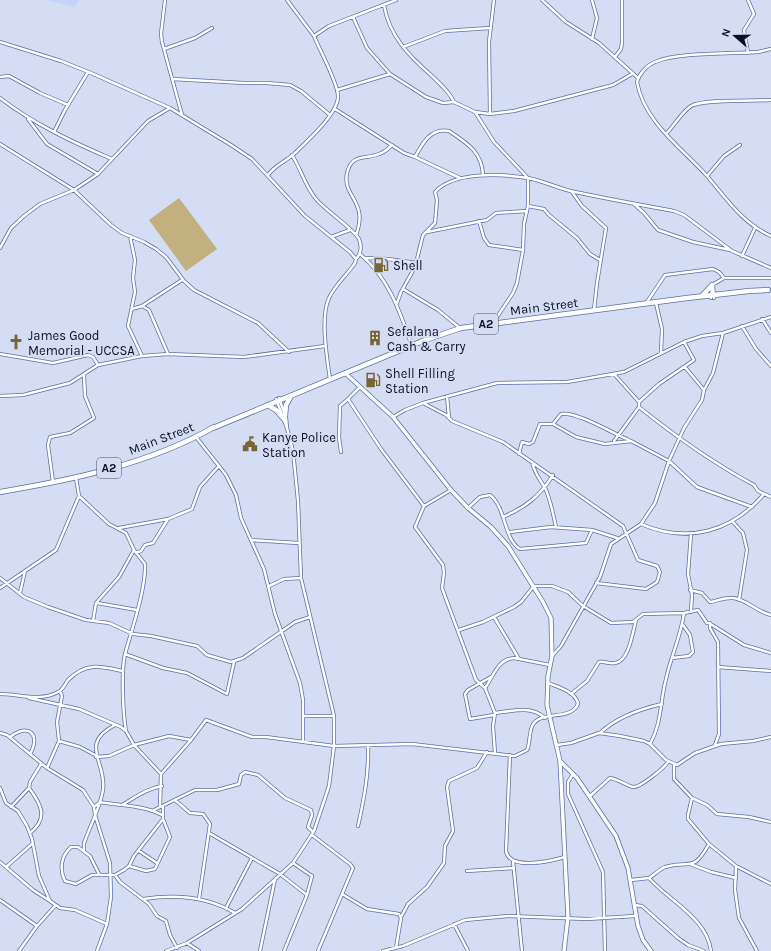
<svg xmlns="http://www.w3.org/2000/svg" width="771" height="951" font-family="Karla,sans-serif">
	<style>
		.built { fill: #c5d2f9 }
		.park { fill: #c2b07e }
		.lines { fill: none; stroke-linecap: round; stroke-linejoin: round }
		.minor-casing { stroke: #5d6da1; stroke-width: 4 }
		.tertiary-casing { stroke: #5d6da1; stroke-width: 5 }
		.trunk-casing { stroke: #5d6da1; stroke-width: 6 }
		.minor { stroke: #fff; stroke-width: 2.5 }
		.tertiary { stroke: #fff; stroke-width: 3.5 }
		.trunk { stroke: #fff; stroke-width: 4.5 }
		.labels { text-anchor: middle; stroke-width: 4; stroke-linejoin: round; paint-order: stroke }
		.shield { fill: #d5ddf5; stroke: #484e63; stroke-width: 1 }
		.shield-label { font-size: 12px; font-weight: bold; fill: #0b1024 }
		.poi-label { font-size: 13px; fill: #0b1024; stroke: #d5ddf5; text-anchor: start }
		.street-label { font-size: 13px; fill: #0b1024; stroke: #d5ddf5 }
	</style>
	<rect width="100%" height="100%" fill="#d5ddf5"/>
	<path class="built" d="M46 0H79L75 7Z"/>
	<path class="park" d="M179 198 217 249 186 271 149 220Z"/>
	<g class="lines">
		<g class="minor-casing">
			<path id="minor" d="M165 0 161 34 162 42 182 115
				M287 0 314 36
				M542 0 566 22 599 43 638 78
				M592 0 597 18 592 39
				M384 5C389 36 410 57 432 76 441 85 449 91 454 102
				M353 17 367 48 390 74 426 97 443 103 454 102 475 112 490 114 514 111 613 85 632 74
				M0 42 61 61 91 73 170 108 231 145 252 159 305 216 350 252 356 259 355 263C347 275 335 285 329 298 320 317 327 358 330 379
				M403 47 445 31 490 28
				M164 49 195 38 212 28
				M771 49 758 52C731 54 678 52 655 62 647 65 639 74 637 82 644 122 682 148 707 176 727 199 742 223 771 236
				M748 53 744 30 754 14 748 0
				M615 57 621 49 622 43V0
				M0 77 9 76 40 93 68 105
				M173 79 244 83H267L290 85 301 91 330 115
				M337 90 390 74
				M0 98C34 124 72 142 112 159
				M335 109 404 153 415 157 460 178
				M475 112 494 142 528 178V206L524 224 523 250 517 283 513 293 493 323
				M490 114 489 42 494 0
				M28 119 47 144 98 174
				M54 132 65 110 88 72
				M666 134C674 126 681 113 691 106 702 99 754 101 771 100
				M0 144 74 190 111 225 122 233 144 242 156 249 166 257 184 281 194 290 258 323 289 352
				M292 155C301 169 305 186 316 199 325 210 355 230 359 239 362 246 361 254 356 259
				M415 157C422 144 431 127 449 131 467 143 482 152 483 175
				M268 175C275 165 285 162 294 154 306 142 339 113 338 96 338 83 320 51 314 36L329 26 396 0
				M707 176 724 156 740 145
				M572 192 582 206 606 228 597 283 594 310
				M634 204 644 213 658 230 693 242 730 250
				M528 206 544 209 549 215 577 238 590 254 600 260
				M479 221 484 238 489 245 523 250
				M427 232 487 220 496 213 527 211
				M356 235C369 201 342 197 347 173 352 153 364 160 379 154 384 153 388 149 392 145
				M130 236 135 260 133 278 135 292 128 326 142 356
				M331 237 350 230
				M0 248 11 228 24 216 40 204 74 190 98 174 148 121 170 108
				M360 254C389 278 400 312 412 346
				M742 256 755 228
				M366 258 388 259 417 263
				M713 285 714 298
				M403 289 438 310 460 328
				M711 298 712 285 724 278H771
				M647 302 665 275 713 269 719 272 724 278
				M397 303 401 292 415 267 423 235 435 223 437 200 435 192C454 171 502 174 528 178 544 181 559 189 575 192 608 199 641 205 674 211L684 215 732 251 771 268
				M656 303 662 329 661 353
				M142 306 182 280
				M132 309 142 306 149 310 168 354
				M762 319 771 333
				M742 326 756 349 771 366
				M0 354 53 363 88 355 93 357 98 365
				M685 367 704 390
				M614 374 639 402V407C675 436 713 463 754 485L758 491 771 497
				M360 387 348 399 381 449 424 506
				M0 396 23 395 70 383 98 365 142 356 168 354 244 357 325 346
				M447 396 449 418
				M279 398 284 412
				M639 402 659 384 694 360 684 342
				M423 403 446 415 452 421 503 442 623 526 638 560 657 566 660 572 657 582 646 589 596 583
				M286 417 287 428
				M393 417 405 410 423 403 497 383 567 382 624 372 684 342 702 336 723 333
				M553 424 561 414C576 411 614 434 629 440
				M196 437 226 475 236 495 241 518 264 569 275 614 300 683 303 700V742
				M614 441 639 407
				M341 452 339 437 340 406 348 399
				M519 454 522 442 529 444 533 442 540 424H553L576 437 605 444 631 441 669 461 697 487 752 507
				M532 462C535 475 541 480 546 490 551 502 553 514 556 527
				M53 482 48 445 50 437 70 433 94 418 85 396 84 376
				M451 490 424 506 415 527 443 565 444 573 442 588 476 680 485 688
				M79 496 109 524 126 533 134 550 145 564C146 589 132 629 125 654 121 671 123 714 126 731
				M468 508 480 497 490 495C506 507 504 540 520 549L586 543 592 530 617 538
				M503 517C526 507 540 496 553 475
				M732 521 743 533 747 550 739 600
				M641 524C687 544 732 532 764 494
				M119 528 168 519 192 509 200 487 218 467
				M510 532 551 527 592 530
				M691 534 688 574 692 595 691 612
				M252 540 298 543
				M136 553 141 551 145 545 153 543 168 519
				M0 578 24 597 48 607 86 620 109 623 133 634 151 636 197 646 207 655 231 662 243 658 295 622 310 617
				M269 586 284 579 301 578
				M0 588 56 550 79 496 76 478
				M690 590 702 593 710 602C717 601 725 597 733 598 746 599 757 612 771 615
				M20 593 25 571
				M97 603 137 610
				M494 617 519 659
				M93 621 96 603 119 577 134 550
				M710 623V628L718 642 719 734 715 745
				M459 630 483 622 514 607 521 602 534 586H552L568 592 583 606 611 623 633 622 643 614 684 613 698 610 707 623H709L744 645 771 653
				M125 654 163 668 187 673 227 694 234 662
				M552 656 561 646 600 577 611 544 641 524 655 503 669 461 684 428 702 400 704 390 713 373 723 333 771 317
				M672 658 689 656 693 652 690 635 683 625
				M718 667 771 671
				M491 677 468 690 465 694 470 719 494 715
				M0 694C19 694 40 702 58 692 63 690 65 684 68 680 86 662 100 666 122 671
				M571 694 587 681 599 662C604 661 609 664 615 663 629 662 633 631 636 620
				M29 698 79 709 121 727 126 731 134 745 161 774 160 806
				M495 713 485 688C494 675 498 659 514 658L550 665
				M303 716H334
				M0 733 7 735 47 768 83 790 94 807 95 815 110 863 111 897 107 924 97 951
				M600 733C617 717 640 709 662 704
				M10 737C29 722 41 735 30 754
				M59 741 57 722 62 696 60 691
				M650 744C662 723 660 701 666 679 671 656 681 636 684 613
				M557 745 571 743 599 733 620 736 644 741 650 744 666 760 677 765 695 753 721 744 753 741 771 737
				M495 753 493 726 495 713C512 711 531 705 545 718
				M510 755 506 851C510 871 551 861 565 857
				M96 757 109 756 134 745 169 736 191 740 206 720 252 737H266L334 746 412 744 515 756 527 750C531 742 528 730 534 723 544 711 568 720 577 706L578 703C574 691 558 687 548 683
				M674 765V779L692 798 688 815V819L709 844 736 866 771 884
				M47 768 59 741 80 747 95 755
				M161 774 191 740
				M573 774 568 782V794L603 872 605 951
				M0 788 6 803 18 811 27 826 32 839 39 876 50 901 60 908 75 910 107 924
				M29 788C41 804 49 818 30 833
				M590 796 610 778C618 779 625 785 633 787 640 788 664 768 668 762
				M692 798 707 805 717 814 749 817 771 822
				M175 800 190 813 203 814 210 824 199 899
				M122 805C136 797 146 789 162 786
				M11 807 29 788 30 782 41 764
				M94 807 100 802C120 806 144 805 162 815
				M154 810 195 790H217L239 784 241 775 245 772 258 775 285 798 311 810 312 815 308 827 313 832
				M358 826C364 799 369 774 368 745
				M209 833 280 874 307 895
				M312 835 350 864 353 868 318 951
				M84 850V843C90 826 100 808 103 790 107 762 78 744 115 725
				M139 851 157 863
				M513 861 522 951
				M0 862 33 890 50 901
				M690 864 711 872 736 878
				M129 866 146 871 155 869 170 837 163 819
				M736 866 735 890 739 918 757 951
				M6 867 32 844
				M467 871 514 868
				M99 874 90 856 78 847H71C61 856 59 869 65 881L76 884 92 875H115L124 870 129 866 134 856 163 819V806
				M115 875 120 882 149 904 157 916 166 921 170 935 177 948
				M649 878C654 875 660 869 665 867 691 859 692 874 709 844
				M631 880 649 878C669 901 707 918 711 951
				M342 894 367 909 399 914 401 918 396 948
				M143 899C175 894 207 896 235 913
				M0 900 37 926
				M634 905 642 906 678 938 688 945 704 951
				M226 908 252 858
				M401 917 408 904 427 887 444 863 445 846 453 831 447 787 449 781 477 768 487 752
				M454 924 468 951
				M187 943 199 951
				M19 951 37 926 55 906
				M166 951 187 943 242 909 293 863 314 831 329 786 334 746V716L301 578 298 501 293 451 287 428 276 399
				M260 951 275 879
				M284 951 307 895 312 876 293 863
				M383 951 403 946 465 920 508 916 587 919 635 916"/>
		</g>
		<g class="tertiary-casing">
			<path id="tertiary" d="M345 373 393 417 451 490 468 508 491 527 508 546 543 602 551 618 552 656 548 676 547 705 560 761 577 778 616 836 628 868 638 926 643 940 651 951
				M560 761 568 917 564 951"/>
		</g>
		<g class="trunk-casing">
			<path id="trunk" d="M702 296 712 285
				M268 405 276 410 284 419
				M285 416 286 405 291 396
				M213 428 425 340 461 328 687 298 749 291 768 290
				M0 492C71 480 150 464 214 427"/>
		</g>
		<use href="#minor" class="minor"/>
		<use href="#tertiary" class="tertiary"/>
		<use href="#trunk" class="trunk"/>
	</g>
	<defs>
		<g id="fuel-bare" transform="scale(1.2)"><path d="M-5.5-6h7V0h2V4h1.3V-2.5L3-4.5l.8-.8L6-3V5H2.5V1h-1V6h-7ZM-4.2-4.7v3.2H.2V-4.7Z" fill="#776634" stroke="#d5ddf5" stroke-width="2.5" paint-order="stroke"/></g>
		<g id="building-bare" transform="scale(1.2)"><path d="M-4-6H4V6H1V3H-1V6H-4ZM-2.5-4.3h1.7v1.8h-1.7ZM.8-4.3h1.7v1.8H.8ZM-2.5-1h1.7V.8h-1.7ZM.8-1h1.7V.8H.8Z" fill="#776634" stroke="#d5ddf5" stroke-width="2.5" paint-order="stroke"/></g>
		<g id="church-bare" transform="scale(1.2)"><path d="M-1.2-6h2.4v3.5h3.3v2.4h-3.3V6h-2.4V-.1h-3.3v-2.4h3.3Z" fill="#776634" stroke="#d5ddf5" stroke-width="2.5" paint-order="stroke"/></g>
		<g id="civic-bare" transform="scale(1.2)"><path d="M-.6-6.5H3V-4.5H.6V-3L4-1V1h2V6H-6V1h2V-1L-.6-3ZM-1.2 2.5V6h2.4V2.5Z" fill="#776634" stroke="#d5ddf5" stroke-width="2.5" paint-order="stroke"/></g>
	</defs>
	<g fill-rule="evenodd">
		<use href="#fuel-bare" x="381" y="265"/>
		<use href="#building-bare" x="375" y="338"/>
		<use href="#church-bare" x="16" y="342"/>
		<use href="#fuel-bare" x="373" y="380"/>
		<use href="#civic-bare" x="250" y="444"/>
	</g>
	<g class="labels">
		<g class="shield">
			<rect x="474" y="314" width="24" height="20" rx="3"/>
			<rect x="97" y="458" width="24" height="20" rx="3"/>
		</g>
		<g class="shield-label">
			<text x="486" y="328">A2</text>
			<text x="109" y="472">A2</text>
		</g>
		<g class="poi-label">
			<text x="393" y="270">Shell</text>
			<text x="387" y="336">Sefalana<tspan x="387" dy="15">Cash &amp; Carry</tspan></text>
			<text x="28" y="340">James Good<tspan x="28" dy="15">Memorial - UCCSA</tspan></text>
			<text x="385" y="378">Shell Filling<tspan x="385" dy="15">Station</tspan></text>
			<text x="262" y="442">Kanye Police<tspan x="262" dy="15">Station</tspan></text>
		</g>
		<g class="street-label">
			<text transform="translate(544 306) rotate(-7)" y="5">Main Street</text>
			<text transform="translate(161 438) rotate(-21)" y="5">Main Street</text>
		</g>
	</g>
	<g transform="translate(735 36) rotate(290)" stroke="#d5ddf5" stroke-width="3" paint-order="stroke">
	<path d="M0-3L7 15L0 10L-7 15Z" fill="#0b1024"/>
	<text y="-6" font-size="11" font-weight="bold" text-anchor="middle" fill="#0b1024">N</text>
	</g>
</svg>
